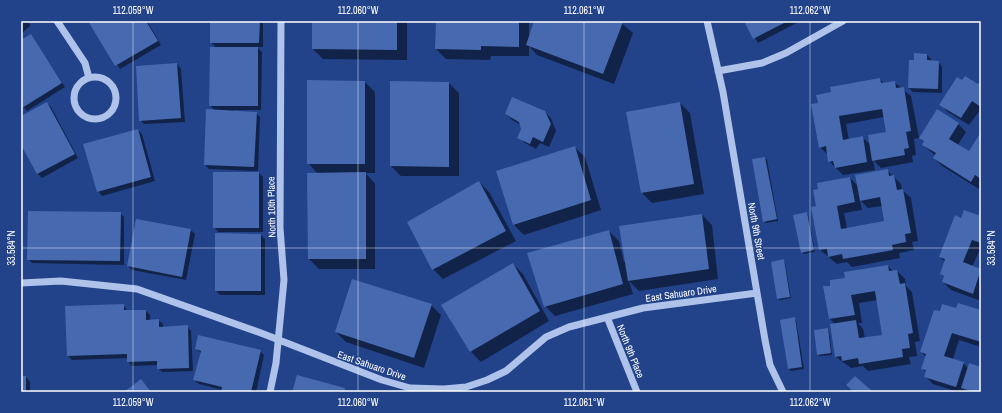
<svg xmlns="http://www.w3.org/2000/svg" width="1002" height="413" font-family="'Archivo Narrow',sans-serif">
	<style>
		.shadow { fill: #0007; fill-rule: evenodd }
		.building { fill: #4669b0 }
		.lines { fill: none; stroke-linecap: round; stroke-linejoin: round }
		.minor { stroke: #aec2ea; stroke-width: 7 }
		.ticks { fill: none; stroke: #fff; stroke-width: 1; stroke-opacity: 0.45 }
		.labels { text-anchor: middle; stroke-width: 3; stroke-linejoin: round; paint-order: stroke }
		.street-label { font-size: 10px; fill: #fff; stroke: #22428a }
		.neatline { fill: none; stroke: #fff; stroke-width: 1.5 }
		.ticks-label { font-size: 10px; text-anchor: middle; fill: #fff }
	</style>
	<rect width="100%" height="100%" fill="#22428a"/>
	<path class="shadow" d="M21 21H27L31 25 21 34Z
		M89 21H147L161 45 120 69Z
		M211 21H263V47H257L262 52 261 110H233V112L256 113 260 117 258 171 209 169 205 165 216 111 210 106 216 48 211 42Z
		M313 21H407V60L323 59 313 49Z
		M437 21H529V37L535 21H619L633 33 614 84 537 55 529 46V56H491L490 60 446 59 436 49Z
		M745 21H800L758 43Z
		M31 35 65 87 27 111 21 104V42Z
		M915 54 927 55 931 59V61L938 62 942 66V93L913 92 909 88Z
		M177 64 181 69 185 122 144 124 140 120Z
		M880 79 884 84 894 82 911 96 919 138 914 139 916 155 912 156 913 162 881 168 873 160 875 170 843 175 829 161 828 155 820 147 819 104 832 93ZM884 117 887 132 871 145 863 138 849 140 846 124Z
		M963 81 979 85 981 82V109L969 125 948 112 940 104Z
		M365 82 375 92V173H365L375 183V269H319L309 259 318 174 308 163Z
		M449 83 459 93V176H401L391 166Z
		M47 103 51 107 78 158 42 178 38 174 21 143V117Z
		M680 103 690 113 704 194 652 203 642 193Z
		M545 112 551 118 556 131 549 147 540 143 536 149 525 143 519 137 522 130 521 125 512 120 506 114Z
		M958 124 966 132 958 145 970 152 981 134V185L979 189 942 166 934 158 936 156 923 145 925 142 920 138Z
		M138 130 142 134 155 181 102 196 98 191Z
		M574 147 585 157 601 210 524 235 514 225Z
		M765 158 767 160 778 221 766 223 764 221Z
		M887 170 901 184 902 190 911 198 918 241 912 242 914 250 899 253 900 258 852 267 847 262 837 264 820 250 812 208 817 207 850 178 858 186ZM860 200 868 208 882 206 885 222 847 229 844 213 862 210Z
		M259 173 263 177V232H218L214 227Z
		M479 182 489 192 516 241 443 279 433 269Z
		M981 212V247L972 267 981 270V301L951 290 943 282 945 278 941 274 945 262 940 257 962 219 979 217Z
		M120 213 124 217V265L32 263 28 259Z
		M806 214 808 215 815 252 803 254 802 252Z
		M702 215 712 225 718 279 639 291 629 281 633 294 555 316 545 306 609 231 619 241 624 262Z
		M137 220 191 230 195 234 186 280 132 270 128 266Z
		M261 235 265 239V295H220L216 291Z
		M784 260 785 262 791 298 780 300 778 299Z
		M513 264 523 274 549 321 481 362 471 352Z
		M888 266 893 271H897L905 279 906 286 912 292 920 341 915 342 917 356 909 357 911 364 868 371 863 366 851 368 836 357 831 325 835 324 830 319 831 286 846 279ZM878 300 883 335 865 338 863 329 858 323H862L859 303Z
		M123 305 128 311H146L150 315V320H158L163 324V327L187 326 191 331 193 371 162 372 158 368V365L132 366 128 361V358L72 360 68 356 66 307Z
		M431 305 441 315 424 368 346 342 336 332Z
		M957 309 981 311V347L959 340 953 359 963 363 968 368H981V392H966L965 390 964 392H958L933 384 925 376 926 372 922 368 926 357 921 352 940 313Z
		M794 318 796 320 804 369 791 371 789 369 782 320Z
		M828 329 829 331 832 355 820 356 818 355Z
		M196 349 260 351 264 355 256 392H222L223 390 199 384 194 380 201 353Z
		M21 377H26L30 382V392H21Z"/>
	<path class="building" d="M88 21H146L158 41 115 66Z
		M210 21H260L259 43H210Z
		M312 21H397V50L312 49Z
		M436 21H519V47L481 46V50L435 49Z
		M534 21H622L623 22 603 74 526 45Z
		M744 21H788L753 39Z
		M31 34 62 83 22 108 21 40Z
		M210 47H258V106H209Z
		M914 53 927 54V60L939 61 938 89 908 88 909 60H914Z
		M177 63 181 118 139 121 136 66Z
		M965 76 978 84 981 80V107L972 101 961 118 939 105 957 77 962 80Z
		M880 78 881 83 895 81 896 88 904 87 911 131 906 132 909 148 904 149 905 155 872 161 868 135 886 132 882 109 839 116 843 140 863 136 867 162 835 168 833 161 828 162 826 146 819 148 811 104 818 103 816 95 831 92 830 87Z
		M307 80 365 81V164H307Z
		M390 81 449 82V167L390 166Z
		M512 97 545 111 551 124 543 142 533 137 530 144 517 138 521 129 519 122 505 114Z
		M47 102 75 154 37 174 21 145V116Z
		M680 102 694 184 641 193 626 112Z
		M206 109 257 112 254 167 204 165Z
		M937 109 959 123 949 139 969 151 981 132V179L975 175 971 182 933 158 936 153 922 145 924 141 919 138Z
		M138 129 151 177 97 192 83 144Z
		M575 146 591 200 513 225 496 171Z
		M765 157 777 219 763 222 752 159Z
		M888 169 889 176 894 175 897 190 903 189 911 233 905 234 906 242 892 245 893 250 843 259 842 254 828 257 827 249 819 250 811 207 816 206 813 190 818 189 817 183 850 177 855 202 837 206 841 229 884 221 880 197 860 201 855 175Z
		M213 172H259V228H213Z
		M366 172V259H308L307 173Z
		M479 181 506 231 432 270 407 222Z
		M981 209V243L972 240 963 262 981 269 973 294 942 282 944 276 940 274 945 259 939 257 955 215 961 218 964 210 978 215Z
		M28 211 121 212 120 261 27 260Z
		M807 212 814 250 801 253 793 215Z
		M702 214 709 269 628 281 619 226Z
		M136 219 191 229 182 277 127 266Z
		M609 230 623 284 544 307 527 253Z
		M215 233 261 234V291H215Z
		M784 259 790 297 777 299 771 262Z
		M513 263 540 311 470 352 441 305Z
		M888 265 889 271 897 270 900 284 905 283 913 333 908 334 910 348 902 349 903 357 859 364 858 358 842 361 841 356 835 357 830 324 856 320 859 338 882 335 875 291 851 295 855 315 829 319 823 286H830V280L845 278 844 272Z
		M352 279 432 304 414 358 335 332Z
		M958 303 981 310V342L952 333 944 356 964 362 956 387 924 377 926 370 921 369 926 354 920 352 934 310 940 311 942 304 956 308Z
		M124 304V310H146V320L159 319V327L188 325 189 368 157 369V361L127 362V354L67 356 65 306Z
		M795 317 802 367 788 369 780 320Z
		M828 328 831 353 817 355 814 330Z
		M198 335 261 350 251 392H221L222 387 193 380 201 351 195 349Z
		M969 363 981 367V392H974L961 388Z
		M297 375 345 388 344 392H292Z
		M21 376H26V392H21Z
		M855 376 873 392H854L846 385Z
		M141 379 151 392H124Z"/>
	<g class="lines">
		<path class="minor" d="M57 21 85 63 89 78
			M707 21 723 92 765 340 770 365 783 392
			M718 71 762 63 786 53 843 21
			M74 98a21 21 0 1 1 42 0a21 21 0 1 1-42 0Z
			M21 283 61 281 137 289 261 333 382 380 410 388 444 389 466 387 487 380 506 371 546 337 569 327 643 308 757 293
			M607 317 637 392
			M270 392 276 363 284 280 280 228 281 21"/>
	</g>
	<path class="ticks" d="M133 21V392M358 21V392M584 21V392M810 21V392M21 248H981"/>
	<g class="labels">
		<g class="street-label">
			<text transform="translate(271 207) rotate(-91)" y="4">North 10th Place</text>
			<text transform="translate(757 231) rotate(80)" y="4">North 9th Street</text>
			<text transform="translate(681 293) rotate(-8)" y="4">East Sahuaro Drive</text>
			<text transform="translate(631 351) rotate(68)" y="4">North 9th Place</text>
			<text transform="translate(372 365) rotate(19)" y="4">East Sahuaro Drive</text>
		</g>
	</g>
	<rect width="1002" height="413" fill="none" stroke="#22428a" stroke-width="44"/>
	<rect x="22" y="22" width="958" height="369" class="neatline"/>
	<g class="ticks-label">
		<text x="133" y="14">112.059°W</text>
		<text x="358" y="14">112.060°W</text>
		<text x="584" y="14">112.061°W</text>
		<text x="810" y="14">112.062°W</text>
		<text transform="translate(991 248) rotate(-90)" y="4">33.584°N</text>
		<text transform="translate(11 248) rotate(-90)" y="4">33.584°N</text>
		<text x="133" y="406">112.059°W</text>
		<text x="358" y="406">112.060°W</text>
		<text x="584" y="406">112.061°W</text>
		<text x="810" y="406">112.062°W</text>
	</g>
</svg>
